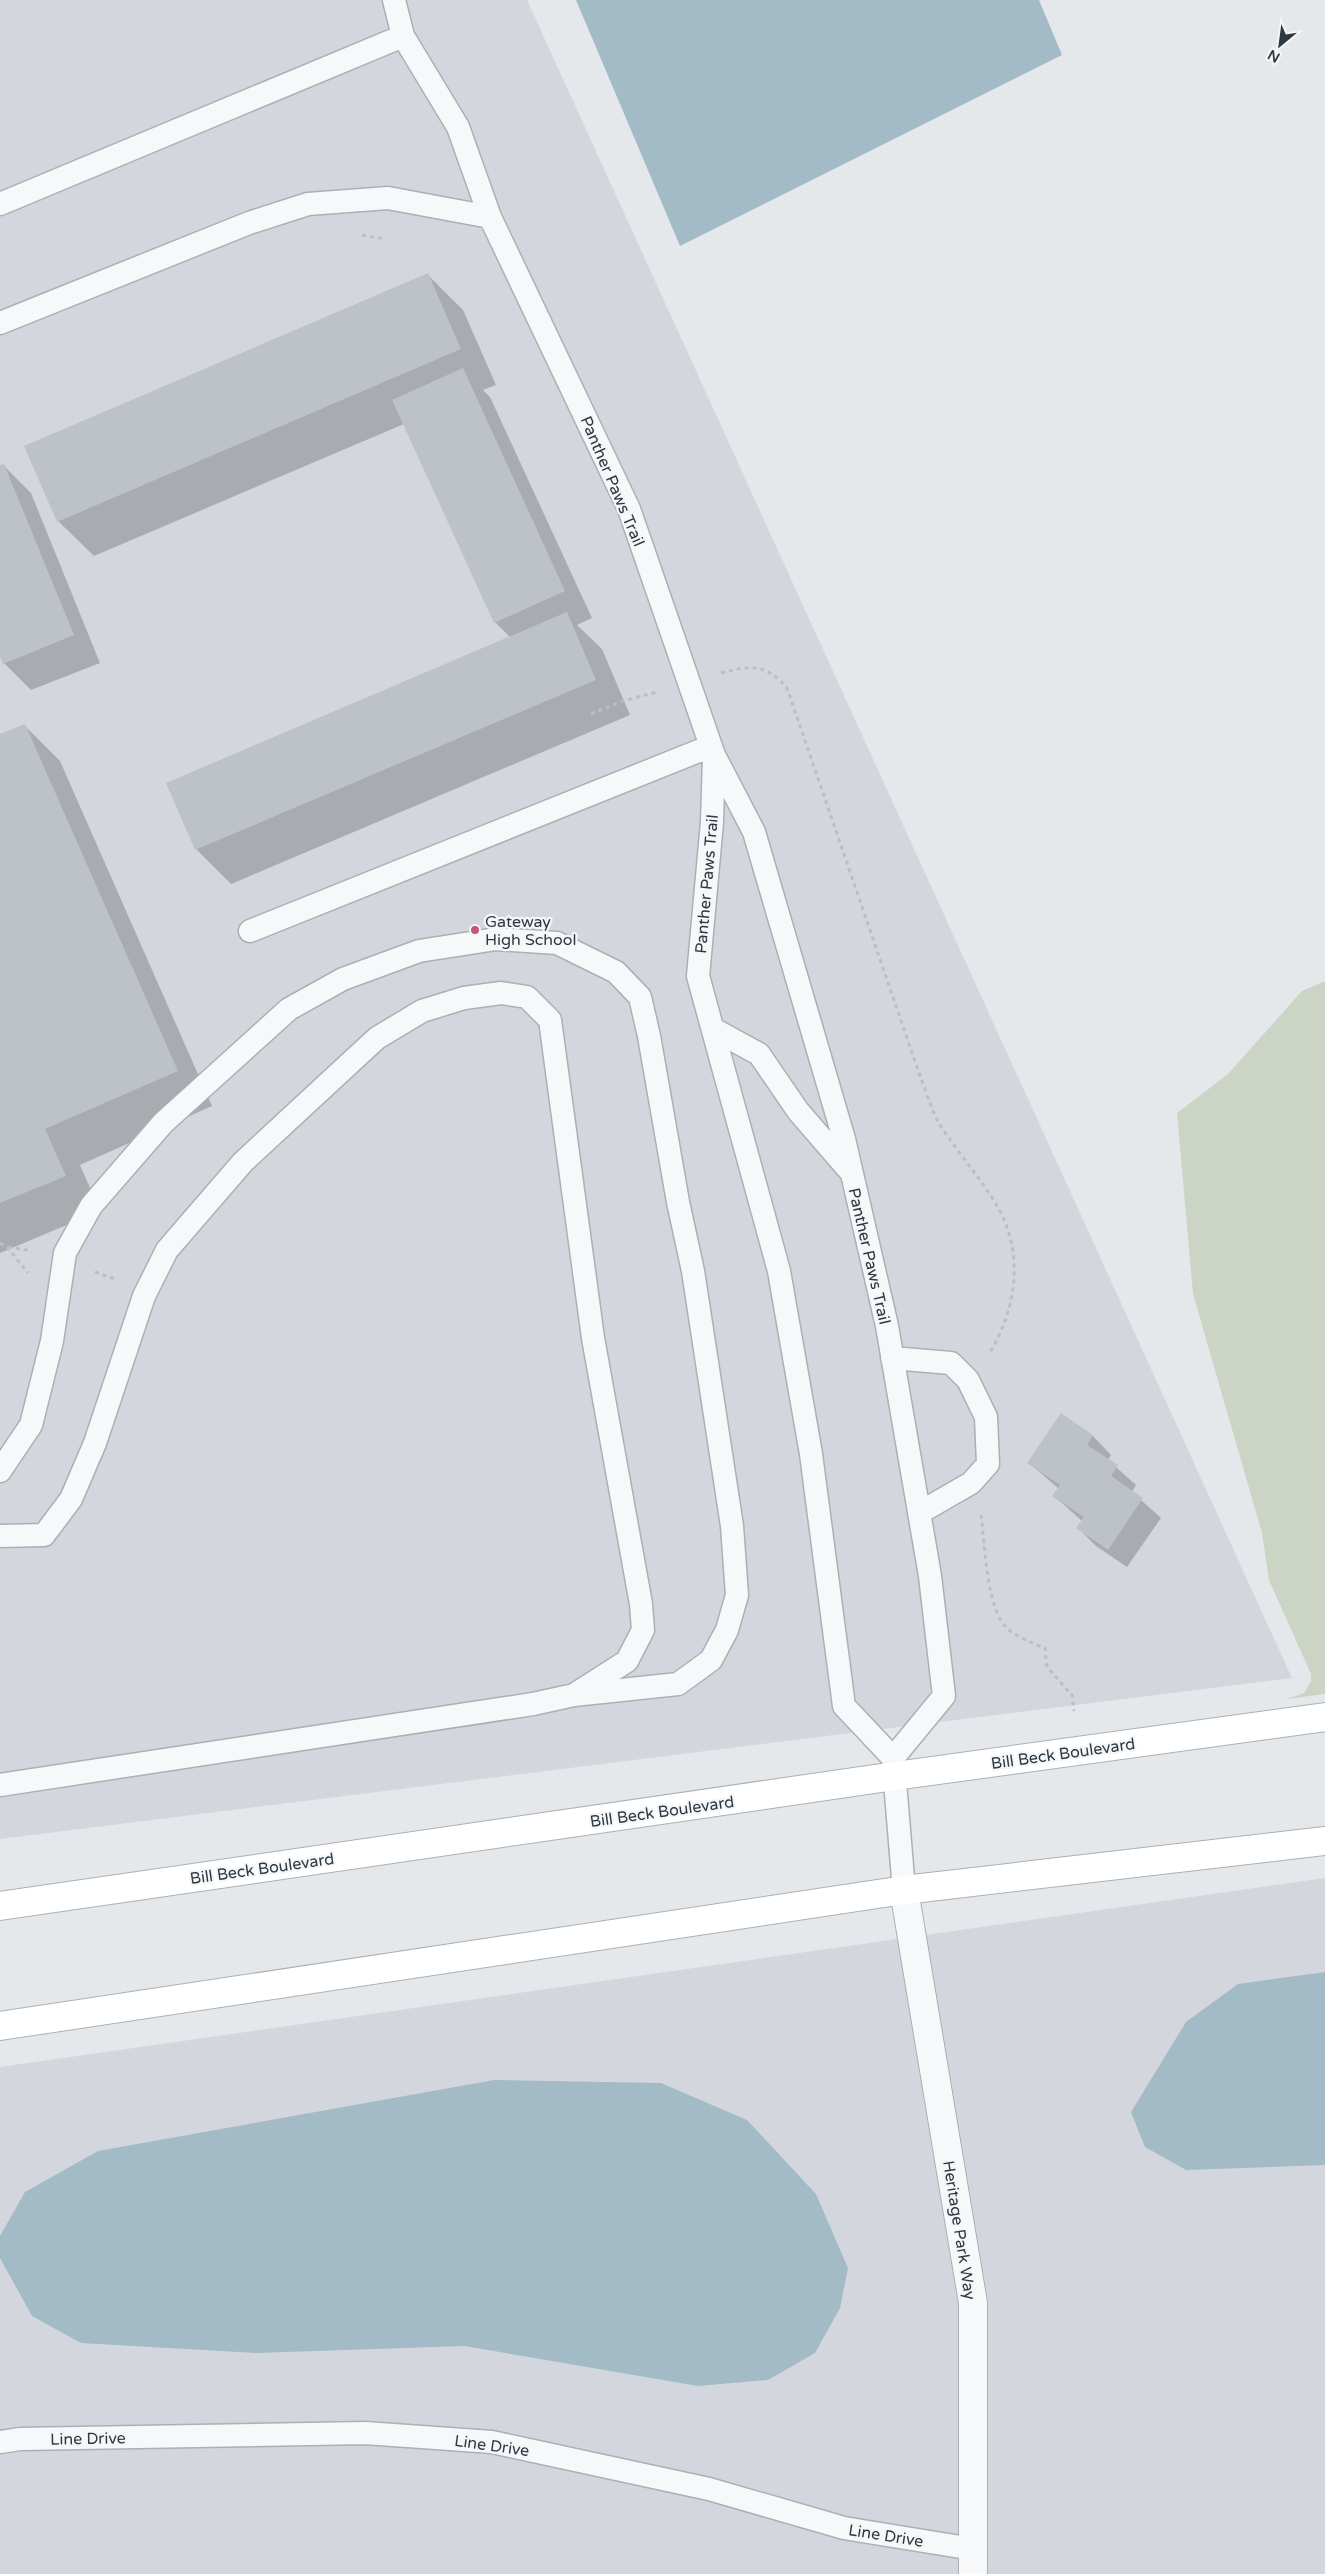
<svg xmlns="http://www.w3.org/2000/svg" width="1325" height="2574" font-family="'Varela Round',sans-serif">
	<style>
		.built { fill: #d3d7dd }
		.green { fill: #ccd4c6 }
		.water { fill: #a3bac7 }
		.shadow { fill: #0003 }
		.building { fill: #bcc2c7 }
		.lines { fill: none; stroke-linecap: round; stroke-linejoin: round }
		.lane-casing { stroke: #aab0b5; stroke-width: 25 }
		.street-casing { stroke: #aab0b5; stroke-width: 30 }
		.secondary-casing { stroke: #aab0b5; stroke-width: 30 }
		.path { stroke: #bbbec2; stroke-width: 3; stroke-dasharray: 4 4; stroke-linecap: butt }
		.lane { stroke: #f7f8f9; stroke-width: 22 }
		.street { stroke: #f7f8f9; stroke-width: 28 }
		.secondary { stroke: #fff; stroke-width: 28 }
		.poi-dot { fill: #c25777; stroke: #f4f6f8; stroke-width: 2 }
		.labels { text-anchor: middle; stroke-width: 4.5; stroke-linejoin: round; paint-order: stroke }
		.street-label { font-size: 16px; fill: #2e3842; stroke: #f4f6f8 }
		.poi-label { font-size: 16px; fill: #2e3842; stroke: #f4f6f8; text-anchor: start }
	</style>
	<rect width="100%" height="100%" fill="#e4e8eb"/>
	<path class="built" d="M0 0H527L1292 1678 0 1839Z
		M1325 1878V2574H0V2067Z"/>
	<path class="green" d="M1325 981V1694L1287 1699 1304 1693 1311 1681V1674L1269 1580 1262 1533 1193 1294 1177 1113 1228 1074 1302 991Z"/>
	<path class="water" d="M576 0H1039L1062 55 680 246Z
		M1325 1972V2165L1186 2170 1145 2147 1131 2112 1186 2022 1238 1984Z
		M494 2080 661 2083 747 2120 816 2194 848 2268 840 2308 815 2353 768 2380 698 2386 465 2346 256 2353 81 2343 32 2316 0 2258V2236L25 2192 98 2151Z"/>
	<path class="shadow" d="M428 275 463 310 496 385 483 390 490 397 592 618 577 625 602 649 630 715 231 884 196 849 511 638 495 622 404 424 94 556 58 521Z
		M3 465 31 493 100 663 31 690 4 663 0 654V466Z
		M25 726 60 761 212 1106 80 1165 100 1211 0 1253V733L1 735Z
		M1061 1415 1093 1436 1111 1455 1108 1460 1136 1485 1132 1492 1161 1518 1127 1567 1096 1546 1078 1528 1082 1521 1054 1496 1059 1489 1029 1463Z"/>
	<path class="building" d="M428 273 461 349 57 522 24 446Z
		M463 368 565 591 494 623 392 400Z
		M4 464 74 635 3 664 0 657V465Z
		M567 612 596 680 195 850 166 783Z
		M25 724 178 1071 45 1129 66 1176 0 1203V734Z
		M1061 1413 1093 1435 1087 1445 1118 1465 1111 1476 1143 1498 1108 1550 1076 1528 1084 1517 1052 1496 1060 1485 1027 1463Z"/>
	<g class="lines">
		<g class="lane-casing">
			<path id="lane" d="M394 0 403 36 458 127 490 217 629 509 714 755 754 832 844 1139 887 1326 930 1576 944 1696 893 1758
				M0 204 403 36
				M0 323 249 223 308 204 388 198 490 217
				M714 757 712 822 698 976 779 1271 811 1454 844 1706 893 1758 904 1890
				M250 931 711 746
				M713 1029 759 1054 798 1111 849 1170
				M892 1358 951 1363 968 1380 986 1417 988 1464 971 1483 919 1513
				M0 1471 31 1425 52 1341 65 1253 91 1206 163 1123 289 1009 343 979 419 951 496 939 557 943 616 972 640 997 649 1036 678 1202 693 1271 732 1526 737 1595 727 1630 711 1660 678 1684 574 1695 533 1704 0 1785
				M0 1536 44 1535 71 1499 95 1443 144 1296 167 1250 243 1162 377 1038 422 1011 464 998 501 993 527 997 550 1020 593 1338 641 1604 643 1630 627 1661 577 1693
				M0 2442 20 2439 365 2433 492 2442 709 2489 844 2528 973 2549"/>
		</g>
		<g class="street-casing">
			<path id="street" d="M904 1890 973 2303V2574"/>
		</g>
		<g class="secondary-casing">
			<path id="secondary" d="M0 1906 895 1776 1325 1717
				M0 2026 904 1890 1325 1841"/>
		</g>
		<path class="path" d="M362 235 384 239
			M721 673C752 665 765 663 787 688L920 1076C927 1093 932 1113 942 1128 961 1157 985 1183 1001 1213 1024 1259 1015 1312 989 1354
			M591 714 623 701 657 692
			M0 1243 7 1247 28 1273
			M8 1247 32 1251
			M95 1272 115 1279
			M981 1515C985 1542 986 1611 1008 1629 1019 1638 1032 1643 1045 1648L1047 1667 1072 1695 1074 1711"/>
		<use href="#lane" class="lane"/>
		<use href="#street" class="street"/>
		<use href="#secondary" class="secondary"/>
	</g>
	<circle class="poi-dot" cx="475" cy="930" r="5"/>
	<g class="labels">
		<g class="street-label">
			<text transform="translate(613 481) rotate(67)" y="6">Panther Paws Trail</text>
			<text transform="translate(706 884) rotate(-85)" y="6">Panther Paws Trail</text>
			<text transform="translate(870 1256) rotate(77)" y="6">Panther Paws Trail</text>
			<text transform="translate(1063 1753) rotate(-8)" y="6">Bill Beck Boulevard</text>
			<text transform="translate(662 1811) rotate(-8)" y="6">Bill Beck Boulevard</text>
			<text transform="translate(262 1868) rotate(-8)" y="6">Bill Beck Boulevard</text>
			<text transform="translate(960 2230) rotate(81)" y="6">Heritage Park Way</text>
			<text transform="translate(88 2438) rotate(-1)" y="6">Line Drive</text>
			<text transform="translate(492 2445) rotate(8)" y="6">Line Drive</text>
			<text transform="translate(886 2535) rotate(9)" y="6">Line Drive</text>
		</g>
		<g class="poi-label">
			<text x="485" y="927">Gateway<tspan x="485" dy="18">High School</tspan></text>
		</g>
	</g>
	<g transform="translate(1280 45) rotate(209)" stroke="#f4f6f8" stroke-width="4" paint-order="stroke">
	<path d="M0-4L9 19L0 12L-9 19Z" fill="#2e3842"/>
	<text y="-8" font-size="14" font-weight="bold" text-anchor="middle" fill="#2e3842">N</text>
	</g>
</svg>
